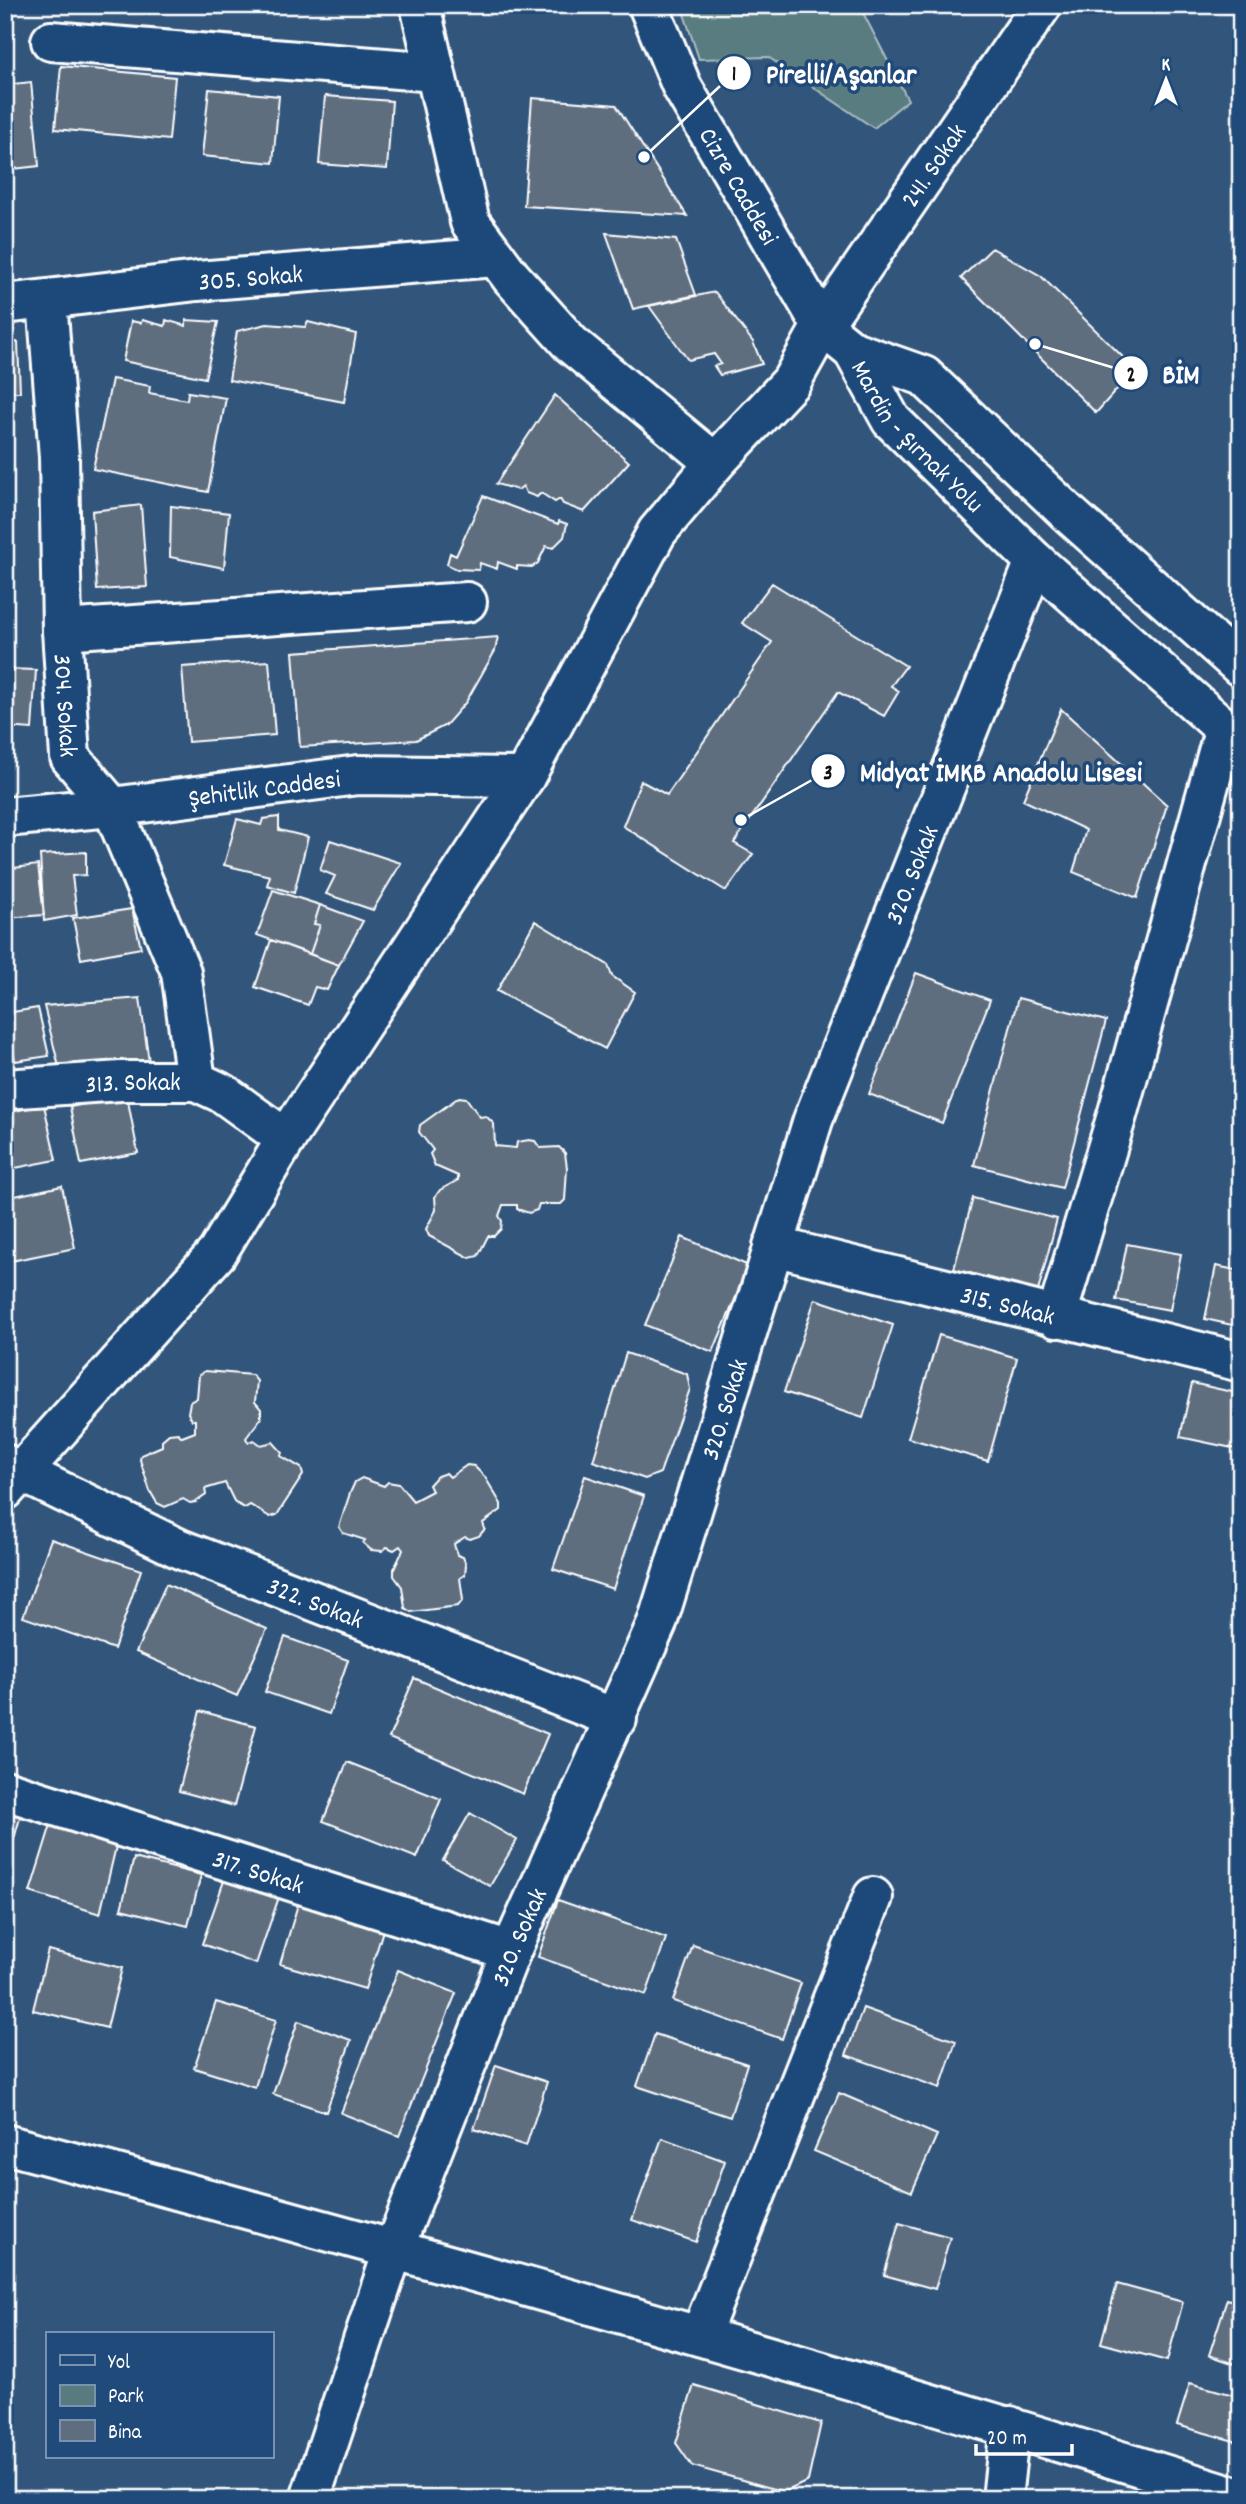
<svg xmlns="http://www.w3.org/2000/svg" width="1246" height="2504" font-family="Dekko,sans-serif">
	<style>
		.green { fill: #587b80; stroke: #acbdc0; stroke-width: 2 }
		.building { fill: #5f6e7f; stroke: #fff; stroke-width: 2 }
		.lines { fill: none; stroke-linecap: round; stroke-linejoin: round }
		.minor-casing { stroke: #fff; stroke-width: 44 }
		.major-casing { stroke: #fff; stroke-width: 44 }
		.minor { stroke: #1f4a7a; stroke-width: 38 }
		.major { stroke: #1f4a7a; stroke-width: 38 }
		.labels { text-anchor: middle; stroke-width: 7; stroke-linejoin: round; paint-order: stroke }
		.street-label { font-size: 26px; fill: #fff; stroke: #1f4a7a }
		.leader { fill: none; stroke: #fff; stroke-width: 2.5 }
		.callout-dot { fill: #fff; stroke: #1f4a7a; stroke-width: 2.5 }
		.mark-label { font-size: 21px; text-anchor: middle; font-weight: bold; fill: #111 }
		.callout-label { font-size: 28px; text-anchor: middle; font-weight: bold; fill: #fff; stroke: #1f4a7a; stroke-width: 7; stroke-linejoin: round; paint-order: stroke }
	</style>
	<rect width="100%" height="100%" fill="#32557c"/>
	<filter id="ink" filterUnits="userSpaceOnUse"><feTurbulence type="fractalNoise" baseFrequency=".0143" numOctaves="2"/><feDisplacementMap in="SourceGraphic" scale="14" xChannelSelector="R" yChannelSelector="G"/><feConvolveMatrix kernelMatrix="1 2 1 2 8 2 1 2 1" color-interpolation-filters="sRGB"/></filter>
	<g filter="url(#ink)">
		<path class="green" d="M681 5H859L908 100 874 128 768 57 699 59Z"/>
		<path class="building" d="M61 66 175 77 169 140 55 129Z
			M31 82 39 166 5 170V85Z
			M209 89 279 96 273 163 202 156Z
			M325 96 392 101 387 169 319 164Z
			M532 98 616 105 687 216 524 206Z
			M606 233 676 240 696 295 633 309Z
			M992 248 1041 276 1135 369 1096 413 961 278Z
			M715 292 753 342 762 364 720 375 714 366 721 364 714 354 688 360 649 306Z
			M142 320 165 326 166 320 186 326V320L218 322 205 378 123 361 131 321 141 323Z
			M308 322 356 334 344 402 229 380 237 331 267 324 305 327Z
			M18 342 20 392H5V343Z
			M112 379 150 386 149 393 187 400 188 392 226 398 208 492 93 469Z
			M555 395 629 462 584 512 563 504 560 499 555 502 541 493 537 497 526 493 523 486 518 490 496 484Z
			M483 496 558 524 559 521 567 524 564 537 553 548 546 546 538 563 532 567 517 566V569L498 562 497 569 480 563 479 570 456 569 447 564 450 553 456 556Z
			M141 505 147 587 97 590 92 511Z
			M171 506 229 513 224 568 170 557Z
			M772 583 906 666 891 686 899 691 884 716 838 692 734 843 753 854 726 891 623 826 641 781 667 795 772 642 742 623Z
			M498 637 495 651 466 702 446 725 416 740 300 747 293 652Z
			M269 661 275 735 188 742 182 667Z
			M5 669 36 670 32 729 5 727Z
			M1061 709 1167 805 1137 898 1073 872 1086 830 1023 800Z
			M279 817V830L308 837 294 893 267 885 270 876 224 865 237 819 261 825 263 819Z
			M330 840 401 863 373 910 326 894 335 876 320 870Z
			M86 852V875L72 876 77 915 44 921 40 855Z
			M38 865 44 915 5 918V869Z
			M273 890 320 905 314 924 320 925 310 954 257 935Z
			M320 905 363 921 339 965 310 954 320 925 314 924Z
			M132 909 141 948 81 959 73 918Z
			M535 921 608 965 612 976 635 992 605 1049 497 991Z
			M271 940 339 965 327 990 315 987 308 1005 255 987Z
			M916 973 990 1000 942 1123 869 1094Z
			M140 998 149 1062 60 1071 44 1006Z
			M1018 998 1106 1021 1062 1188 974 1165Z
			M38 1008 49 1056 15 1061 6 1013Z
			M5 1013H6L13 1050H5Z
			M127 1096 138 1153 81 1164 70 1107Z
			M459 1097 466 1098 480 1117 486 1116 494 1124 495 1146 516 1148 517 1142 529 1140 535 1141 540 1148 559 1147 565 1153 567 1168 565 1200 561 1204H539L537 1210 529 1213 517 1209V1205H503L499 1216 502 1221 501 1229 494 1236H488L478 1256 470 1258 429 1236 426 1229 436 1210 435 1197 440 1190 458 1180V1176L435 1166 430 1154 433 1150 419 1132 420 1125Z
			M44 1105 56 1160 5 1170V1113Z
			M62 1186 75 1248 11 1261 5 1234V1198Z
			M973 1198 1057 1219 1038 1291 954 1269Z
			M682 1237 749 1266 713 1352 645 1325Z
			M1127 1244 1181 1254 1170 1310 1116 1300Z
			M1216 1266 1241 1271V1327L1205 1319Z
			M815 1299 893 1325 863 1418 784 1392Z
			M939 1335 1017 1358 988 1461 908 1438Z
			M626 1353 687 1374 690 1389 660 1473 645 1479 593 1461Z
			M205 1371 252 1375 257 1381 255 1402 261 1409V1418L246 1438 248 1442 254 1440 261 1445 273 1442 282 1452 281 1456 301 1468 303 1475 277 1515 270 1517 250 1505 245 1508 235 1503 225 1483 205 1489 206 1495 196 1502 190 1503 183 1499 165 1507 157 1503 150 1491 140 1460 141 1455 162 1446V1440L169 1434 178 1433 182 1437 195 1432V1420H192L188 1413 190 1402 197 1398 199 1375Z
			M1192 1383 1241 1394V1430L1237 1449 1180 1437Z
			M467 1465 474 1466 485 1477 501 1504V1510L483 1523 485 1529 479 1536 470 1539 465 1537 454 1544 457 1555 463 1557 466 1565 465 1575 460 1578 463 1600 458 1606 411 1612 405 1608 402 1587 394 1576V1569L403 1550 400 1546 394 1550 387 1547 382 1551 371 1550 363 1543 365 1540 343 1533 339 1527 350 1493 355 1482 362 1478 384 1486 388 1482 399 1484 413 1501 432 1491 429 1485 437 1476 446 1473 450 1477Z
			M585 1476 644 1496 613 1589 553 1569Z
			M51 1539 141 1570 114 1649 23 1617Z
			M166 1584 267 1629 237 1696 136 1652Z
			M285 1637 348 1660 329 1714 265 1692Z
			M414 1678 548 1734 523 1794 389 1738Z
			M200 1711 256 1726 234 1806 179 1791Z
			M347 1762 441 1799 417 1858 323 1821Z
			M5 1807 22 1811 5 1870Z
			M470 1813 517 1840 490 1886 443 1860Z
			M53 1818 118 1838 100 1914 30 1892Z
			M134 1858 201 1875 188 1926 121 1909Z
			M226 1875 280 1894 256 1964 202 1944Z
			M558 1900 666 1938 646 1995 538 1957Z
			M299 1901 384 1927 365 1989 280 1964Z
			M5 1945 13 1948 5 1966Z
			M693 1945 801 1983 782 2039 673 2001Z
			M48 1950 122 1968 107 2028 33 2010Z
			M398 1970 456 1993 399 2136 341 2113Z
			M216 2002 276 2020 255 2087 194 2068Z
			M863 2008 956 2041 940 2088 846 2055Z
			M298 2021 351 2040 326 2112 273 2094Z
			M655 2034 747 2064 730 2117 637 2086Z
			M496 2065 547 2082 526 2146 474 2129Z
			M839 2093 937 2135 912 2192 814 2151Z
			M662 2138 725 2161 696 2242 632 2220Z
			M899 2223 950 2237 935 2289 884 2275Z
			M1117 2284 1183 2302 1167 2361 1101 2343Z
			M1227 2299 1241 2303V2366L1209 2355Z
			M1190 2383 1241 2397V2443L1177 2425Z
			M694 2385 821 2423 808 2481 785 2492 692 2466 676 2443Z"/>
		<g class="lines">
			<g class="minor-casing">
				<g id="minor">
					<path d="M420 5 470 222 511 277 571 344 715 463"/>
					<path d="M51 41 435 72"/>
					<path id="s1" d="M47 300 59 457 62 630 70 757 112 807 181 972 196 1081"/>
					<path id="s2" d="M5 304 197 281 496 257"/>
					<path d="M62 630 467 602"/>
					<path id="s3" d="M5 817 112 807 358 775 525 777"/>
					<path id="s4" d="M5 1089 121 1081H196L224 1094 286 1139"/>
					<path id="s5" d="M773 1246 1241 1362"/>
					<path d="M1056 1318 1118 1112 1225 727"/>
					<path id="s6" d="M5 1464 180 1549 617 1719"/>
					<path id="s7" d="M5 1490 217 1253 286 1139 525 777 657 532 715 463 791 382 822 326 1042 5"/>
					<path id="s8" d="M5 1790 511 1951"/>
					<path d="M5 2144C419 2254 831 2371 1241 2498"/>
					<path d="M700 2336 873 1897"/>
					<path id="s9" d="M310 2499 394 2248 511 1951 657 1623 813 1120 1035 561"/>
					<path d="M1002 2499 1010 2426"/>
				</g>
			</g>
			<g class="major-casing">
				<g id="major">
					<path id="s10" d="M648 5 682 87 822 326 853 351 924 376 1069 514 1241 667"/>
					<path id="s11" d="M853 351 891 420 1035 561 1241 743"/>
				</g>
			</g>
			<use href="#minor" class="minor"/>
			<use href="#major" class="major"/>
		</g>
	</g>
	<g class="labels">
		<g class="street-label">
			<text dy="9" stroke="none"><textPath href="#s7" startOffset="1624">241. Sokak</textPath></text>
			<text dy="9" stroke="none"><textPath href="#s10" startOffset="203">Cizre Caddesi</textPath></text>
			<text dy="9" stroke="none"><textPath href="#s2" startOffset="247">305. Sokak</textPath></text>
			<text dy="9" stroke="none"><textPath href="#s11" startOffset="108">Mardin - Şırnak Yolu</textPath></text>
			<text dy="9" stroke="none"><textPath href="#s1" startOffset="406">304. Sokak</textPath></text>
			<text dy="9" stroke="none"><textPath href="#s3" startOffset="261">Şehitlik Caddesi</textPath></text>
			<text dy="9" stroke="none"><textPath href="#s9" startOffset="1734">320. Sokak</textPath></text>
			<text dy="9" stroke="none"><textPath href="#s4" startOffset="128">313. Sokak</textPath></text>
			<text dy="9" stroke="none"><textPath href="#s5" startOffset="242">315. Sokak</textPath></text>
			<text dy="9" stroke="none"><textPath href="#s9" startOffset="1167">320. Sokak</textPath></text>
			<text dy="9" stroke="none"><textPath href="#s6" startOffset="340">322. Sokak</textPath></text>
			<text dy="9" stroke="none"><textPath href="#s8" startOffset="266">317. Sokak</textPath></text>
			<text dy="9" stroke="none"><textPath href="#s9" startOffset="600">320. Sokak</textPath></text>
		</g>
	</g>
	<path class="leader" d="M644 157L734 73M1035 344L1131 373M741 820L828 771"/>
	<g class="callout-dot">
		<circle cx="644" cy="157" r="7"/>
		<circle cx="1035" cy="344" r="7"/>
		<circle cx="741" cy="820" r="7"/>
		<circle cx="734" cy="73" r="18"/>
		<circle cx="1131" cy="373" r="18"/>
		<circle cx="828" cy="771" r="18"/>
	</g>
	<g class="mark-label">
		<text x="734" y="80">1</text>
		<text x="1131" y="381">2</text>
		<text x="828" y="779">3</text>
	</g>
	<g class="callout-label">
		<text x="841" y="83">Pirelli/Aşanlar</text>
		<text x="1181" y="383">BİM</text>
		<text x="1001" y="781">Midyat İMKB Anadolu Lisesi</text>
	</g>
	<rect width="1246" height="2504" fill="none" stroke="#1f4a7a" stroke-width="28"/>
	<rect x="14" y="14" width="1218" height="2476" fill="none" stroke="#fff" stroke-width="2.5" filter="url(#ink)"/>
	<rect x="46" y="2332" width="228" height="126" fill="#1f4a7a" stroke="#7992af" stroke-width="2"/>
	<rect x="60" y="2355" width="35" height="10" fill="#1f4a7a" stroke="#7992af" stroke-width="2"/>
	<text x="108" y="2368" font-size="21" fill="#ffffff">Yol</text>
	<rect x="60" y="2385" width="35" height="21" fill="#587b80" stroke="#7992af" stroke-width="2"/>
	<text x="108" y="2402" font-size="21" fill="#ffffff">Park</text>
	<rect x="60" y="2420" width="35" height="21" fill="#5f6e7f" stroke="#7992af" stroke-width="2"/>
	<text x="108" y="2438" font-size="21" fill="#ffffff">Bina</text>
	<g transform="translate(1166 80)" stroke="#1f4a7a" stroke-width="5" paint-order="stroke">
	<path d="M0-5L12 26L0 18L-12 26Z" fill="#ffffff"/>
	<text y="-10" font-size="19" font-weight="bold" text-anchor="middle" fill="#ffffff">K</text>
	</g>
	<path d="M976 2444v10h96v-10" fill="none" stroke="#ffffff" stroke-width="3.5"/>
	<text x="987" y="2444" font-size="21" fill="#ffffff" stroke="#1f4a7a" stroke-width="5" paint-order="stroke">20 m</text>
</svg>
